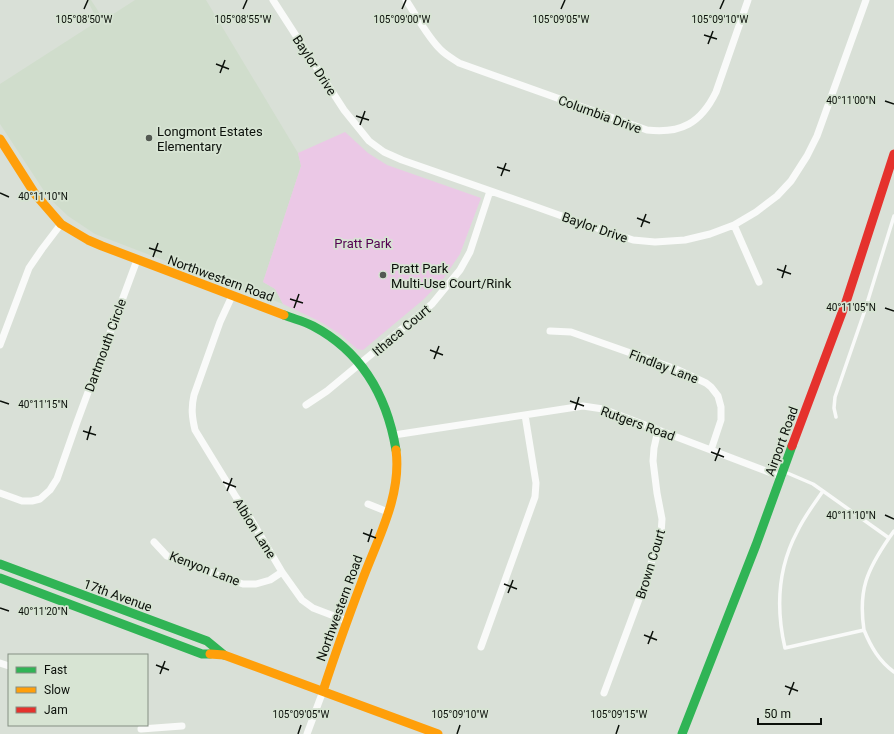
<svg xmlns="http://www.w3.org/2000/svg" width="894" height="734" font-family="Roboto,sans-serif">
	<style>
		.built { fill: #d0ddcc }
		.green { fill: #ebc8e6 }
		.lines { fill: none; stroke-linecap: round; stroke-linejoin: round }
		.lane { stroke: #f9faf9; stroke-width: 3.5 }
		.street { stroke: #f9faf9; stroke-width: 7 }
		.fast { stroke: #30b455; stroke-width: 9 }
		.slow { stroke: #ff9f0a; stroke-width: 9 }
		.jam { stroke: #e5322d; stroke-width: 9 }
		.ticks { fill: none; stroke: #0b100a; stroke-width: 1.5 }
		.poi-dot { fill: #535952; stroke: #d7e4d3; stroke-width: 1.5 }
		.labels { text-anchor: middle; stroke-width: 3.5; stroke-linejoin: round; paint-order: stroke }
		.street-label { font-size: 13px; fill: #0b100a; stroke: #d7e4d3 }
		.poi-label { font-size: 13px; fill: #0b100a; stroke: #d7e4d3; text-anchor: start }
		.park-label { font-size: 13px; fill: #540052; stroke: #d7e4d3 }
		.ticks-label { font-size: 10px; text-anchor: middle; fill: #0b100a; stroke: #d7e4d3; stroke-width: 3.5; stroke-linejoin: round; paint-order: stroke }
	</style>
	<rect width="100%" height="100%" fill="#d9e0d7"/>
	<path class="built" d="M87 0H91L104 20 135 0H206L298 153 301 166 263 282 275 289 283 304 163 260 95 234 68 216 48 197 0 124V84L98 21Z"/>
	<path class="green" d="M345 132 368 153 387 165 481 198 460 254 443 279 424 299 363 350 357 349 340 334 319 321 283 304 275 289 263 282 301 166 298 153Z"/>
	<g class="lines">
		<path class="lane" d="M836 417 834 408 835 397 864 313 894 216
			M785 472 813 484 823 491C814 504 804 517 797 532 778 568 776 609 785 648L864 630C858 590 867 570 889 538L823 491
			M889 538 894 531
			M864 630C871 647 879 661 894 672"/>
		<path class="street" d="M273 0 302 45 344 110 369 141 384 152 402 160 531 205 573 220 633 240 655 242 685 240 710 234 734 225 756 212 777 196 791 181 807 156 817 136 866 0
			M406 0C416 15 428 38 441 50 446 55 453 59 459 63L647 130C681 134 701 123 716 92L748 0
			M734 225 759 282
			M232 296 220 322 194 395C191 408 192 417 195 430L236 497 249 516 282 572 302 600 313 608 347 621
			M550 331 571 332 676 369 706 383 711 387 718 396 721 407V420L711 450
			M0 345 29 268 42 249 61 224
			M306 405 327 391 432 304 460 270 470 252 490 191
			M394 435 583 406 603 409 782 477
			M0 493 22 501H32L40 499 50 490 57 479 77 422 137 260
			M368 504 388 512
			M154 542 167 556 231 580 243 584H256L270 580 282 572
			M481 647 535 497 536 483 525 415
			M0 663 9 666
			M604 693 639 599 661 534 662 519 657 493 653 461 654 448 658 430
			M141 729 182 726
			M307 734 323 691"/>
		<path class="fast" d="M284 315C294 319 304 321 313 326 362 352 387 396 396 450
			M0 564 207 641 224 655
			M0 578 202 654H210
			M682 734 756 545 792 446"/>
		<path class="slow" d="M0 139 35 194 61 224 88 240 102 246 284 315
			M210 654 224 655 438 734
			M323 691C335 654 348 618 362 581 377 540 402 496 396 450"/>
		<path class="jam" d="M792 446 846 302 894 154"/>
	</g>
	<path class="ticks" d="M84 9 88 0M243 9 247 0M402 9 406 0M561 9 565 0M720 9 724 0M704 35 717 39M708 44 713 31M216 64 229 69M220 73 225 60M885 101 894 104M356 116 369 120M360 125 365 111M497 167 510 171M501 176 506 163M0 193 9 197M637 218 650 223M641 227 646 214M149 248 162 252M153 257 158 243M777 269 791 274M782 278 786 265M290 299 303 303M294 308 299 294M885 308 894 311M430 350 443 355M434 359 439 346M0 401 9 404M570 401 584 406M575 410 579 397M83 431 96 435M87 440 91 426M711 452 724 457M715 461 720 448M223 482 236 487M227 491 232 478M885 515 894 519M363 533 376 538M368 542 372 529M504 584 517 589M508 593 513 580M0 608 9 611M644 635 657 640M648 644 653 631M156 665 169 670M160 674 165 661M785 686 798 691M789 695 794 682M298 734 301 725M457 734 460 725M616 734 619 725"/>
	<g class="poi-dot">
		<circle cx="149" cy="138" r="4"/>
		<circle cx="383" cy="275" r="4"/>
	</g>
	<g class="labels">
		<g class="street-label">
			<text transform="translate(315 65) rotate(57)" y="5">Baylor Drive</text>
			<text transform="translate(600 114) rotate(20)" y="5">Columbia Drive</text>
			<text transform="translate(595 227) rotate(19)" y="5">Baylor Drive</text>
			<text transform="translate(221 278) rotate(20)" y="5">Northwestern Road</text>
			<text transform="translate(401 330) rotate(-40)" y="5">Ithaca Court</text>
			<text transform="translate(105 345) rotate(-70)" y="5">Dartmouth Circle</text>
			<text transform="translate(664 366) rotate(21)" y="5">Findlay Lane</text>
			<text transform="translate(638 423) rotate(20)" y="5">Rutgers Road</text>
			<text transform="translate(781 441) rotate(-70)" y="5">Airport Road</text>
			<text transform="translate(255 528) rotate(58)" y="5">Albion Lane</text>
			<text transform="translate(650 564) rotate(-73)" y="5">Brown Court</text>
			<text transform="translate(205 568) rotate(21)" y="5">Kenyon Lane</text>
			<text transform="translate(118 595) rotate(20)" y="5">17th Avenue</text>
			<text transform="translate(339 608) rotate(-70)" y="5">Northwestern Road</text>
		</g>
		<g class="poi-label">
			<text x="157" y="136">Longmont Estates<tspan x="157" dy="15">Elementary</tspan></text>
			<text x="391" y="273">Pratt Park<tspan x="391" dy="15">Multi-Use Court/Rink</tspan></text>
		</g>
		<g class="park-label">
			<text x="363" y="248">Pratt Park</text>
		</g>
	</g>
	<g class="ticks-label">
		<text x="84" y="23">105°08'50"W</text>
		<text x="243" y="23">105°08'55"W</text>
		<text x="402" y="23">105°09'00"W</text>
		<text x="561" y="23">105°09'05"W</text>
		<text x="720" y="23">105°09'10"W</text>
		<text x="851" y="104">40°11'00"N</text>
		<text x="43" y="200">40°11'10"N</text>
		<text x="851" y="311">40°11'05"N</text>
		<text x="43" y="408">40°11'15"N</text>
		<text x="851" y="519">40°11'10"N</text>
		<text x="43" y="615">40°11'20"N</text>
		<text x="301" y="718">105°09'05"W</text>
		<text x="460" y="718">105°09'10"W</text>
		<text x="619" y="718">105°09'15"W</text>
	</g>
	<rect x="8" y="654" width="140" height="72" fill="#d7e4d3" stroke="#858f83"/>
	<rect x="16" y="667" width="20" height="6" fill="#30b455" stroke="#858f83"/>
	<text x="44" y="674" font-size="12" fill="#0b100a">Fast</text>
	<rect x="16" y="687" width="20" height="6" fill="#ff9f0a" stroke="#858f83"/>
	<text x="44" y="694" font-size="12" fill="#0b100a">Slow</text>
	<rect x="16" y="707" width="20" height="6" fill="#e5322d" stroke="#858f83"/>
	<text x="44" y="714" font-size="12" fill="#0b100a">Jam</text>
	<path d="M758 718v6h63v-6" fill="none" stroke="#0b100a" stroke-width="2"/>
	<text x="764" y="718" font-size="12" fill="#0b100a" stroke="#d7e4d3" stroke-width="3" paint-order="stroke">50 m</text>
</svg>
